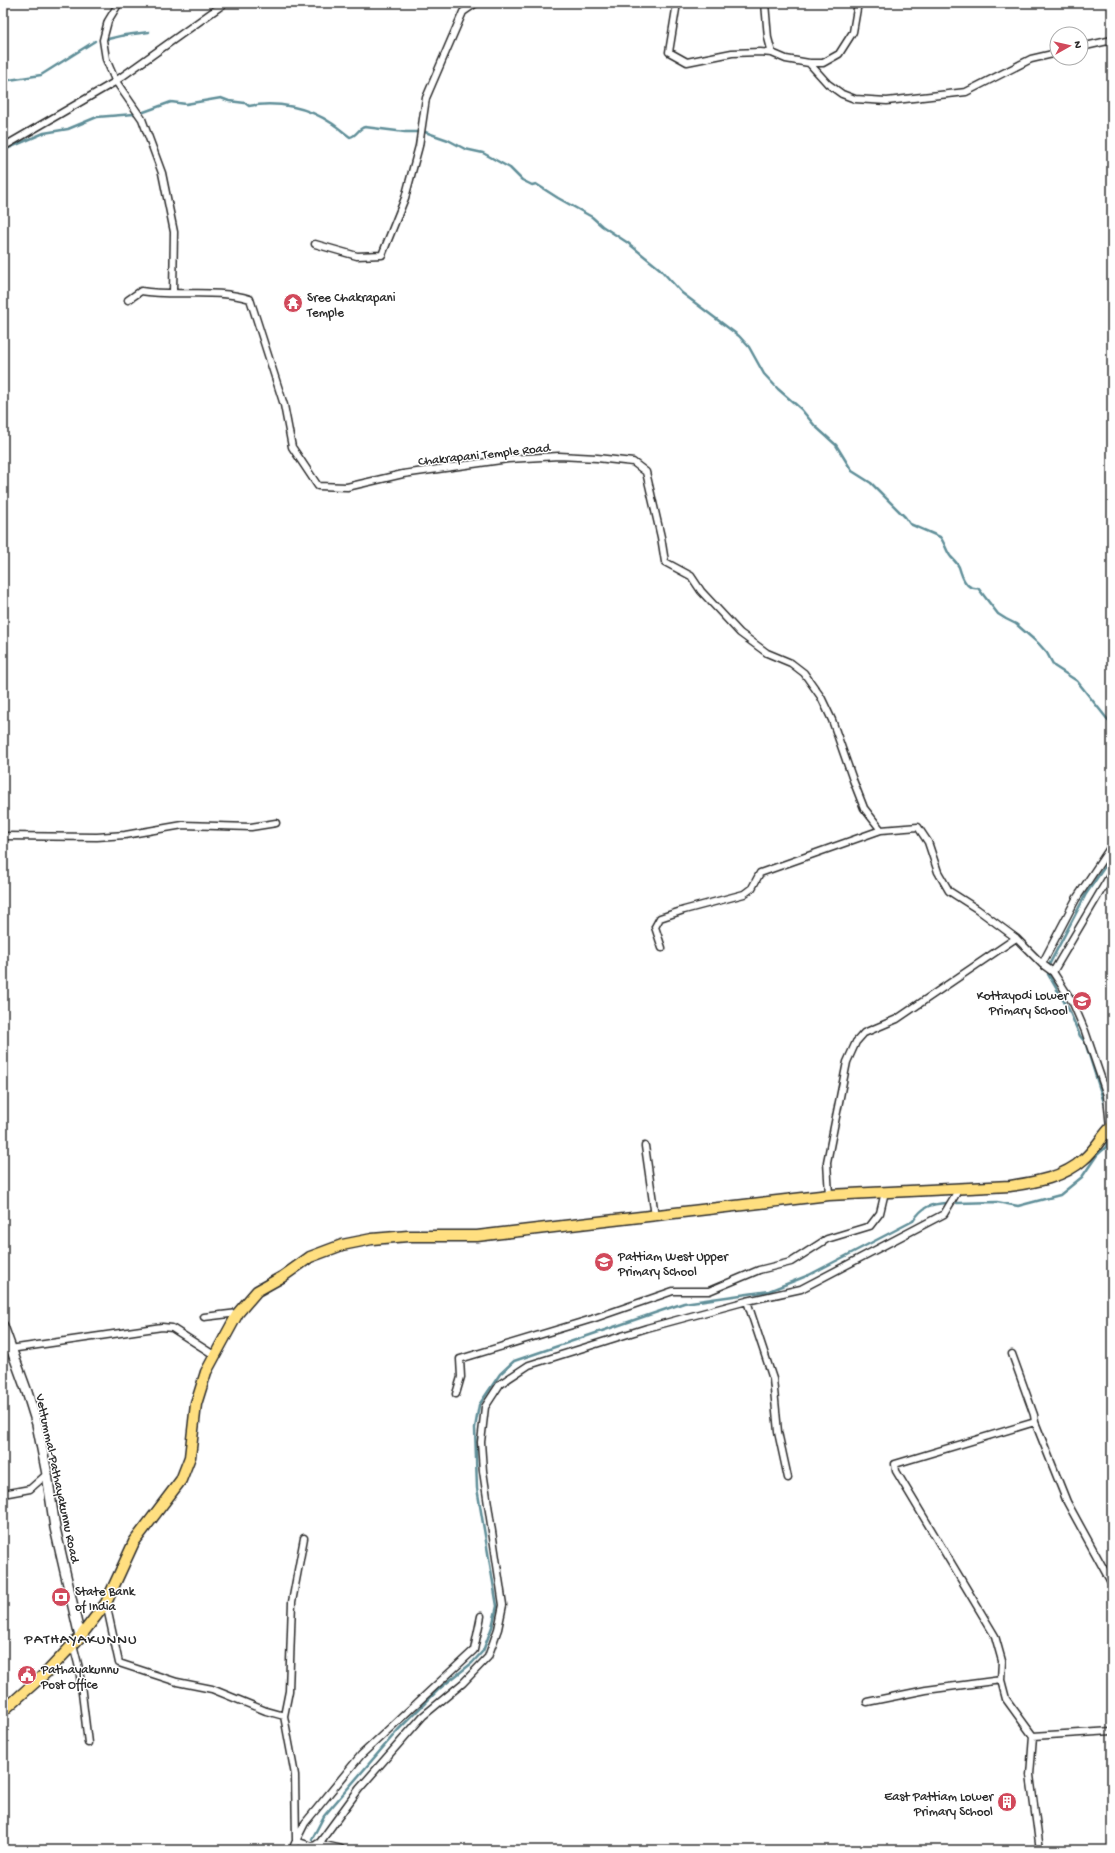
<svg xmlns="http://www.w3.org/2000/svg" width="1115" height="1853" font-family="'Gochi Hand',sans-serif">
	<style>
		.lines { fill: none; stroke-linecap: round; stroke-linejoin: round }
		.stream { stroke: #608f99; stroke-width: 2.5 }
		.street-casing { stroke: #2b2b2b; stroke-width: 9 }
		.secondary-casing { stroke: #2b2b2b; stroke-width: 12 }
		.primary-casing { stroke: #2b2b2b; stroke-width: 13 }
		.street { stroke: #fff; stroke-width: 6 }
		.secondary { stroke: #fff; stroke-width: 9 }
		.primary { stroke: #ffdf80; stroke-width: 10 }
		.labels { text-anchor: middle; stroke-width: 3; stroke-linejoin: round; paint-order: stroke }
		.poi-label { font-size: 13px; fill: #2b2b2b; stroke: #fff; text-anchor: start }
		.street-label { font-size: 13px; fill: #2b2b2b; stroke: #fff }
		.quarter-label { font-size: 15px; letter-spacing: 1px; fill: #2b2b2b; stroke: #fff }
	</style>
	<rect width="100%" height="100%" fill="#fff"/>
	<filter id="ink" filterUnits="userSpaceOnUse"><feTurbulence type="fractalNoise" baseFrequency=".025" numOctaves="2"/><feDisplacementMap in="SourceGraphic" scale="8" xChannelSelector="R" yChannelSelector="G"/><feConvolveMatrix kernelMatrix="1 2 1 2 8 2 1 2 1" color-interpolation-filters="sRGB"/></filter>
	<g filter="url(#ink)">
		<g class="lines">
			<path class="stream" d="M108 39 125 35 149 32
				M3 81 41 75 95 41
				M141 113 171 102 186 104 221 98 229 101 245 103 249 106C278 101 308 107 333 124 339 128 344 133 350 137 357 136 358 128 365 127L405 132H419
				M425 132 448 140 465 149 483 153 510 168 522 180 532 185 536 184 558 198 592 217 602 226 628 243 660 269 682 293 739 336 749 347 764 374 778 389 801 409 815 426 836 445 852 471 871 483 905 517 910 524 940 537C945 543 946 551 951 557 954 560 957 563 959 567 962 577 966 590 978 588L998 614 1006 619 1016 624 1039 644 1047 653 1054 666 1077 681 1112 725
				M4 150 44 133 68 129 97 117 134 114
				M1049 965 1086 894 1112 856
				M1048 974 1069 1010 1080 1036 1085 1042 1106 1109
				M957 1203 997 1202 1018 1206 1060 1195 1082 1177 1097 1155 1106 1147 1109 1137
				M312 1839 324 1816 398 1730 439 1689 472 1663 483 1651 492 1627 497 1606 477 1488 475 1428 479 1405 500 1374 514 1361 684 1303 769 1291 809 1275 913 1221C923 1206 930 1204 947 1203"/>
			<g class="street-casing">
				<path id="street" d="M119 3 108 21 103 40 106 59 115 80 142 119 162 173 174 232 173 293
					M677 3 669 52 687 62 732 53 760 52 772 53 786 59 809 63H823L839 54 853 32 858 3
					M765 3 768 38 772 53
					M1081 47 1112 40
					M809 63 828 84 842 94 855 99 887 101 966 92 1031 59 1057 53
					M3 147 113 83 225 3
					M315 244 357 256 382 255 405 198 419 146 426 98 463 12 476 3
					M128 300 141 291C177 297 215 288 250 299L284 405 292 447 318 486 347 487 403 474 508 459 559 456 597 458 633 462 646 472 661 537 665 562 691 576 701 591 740 633 767 653 791 663 804 673 821 697 832 720 853 780 864 808 881 830 918 827 928 842 938 872 949 891 977 909 1016 938 1042 964 1053 972 1073 1003 1085 1031 1107 1095 1110 1128
					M3 836 97 837 125 835 183 825 251 827 276 823
					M662 948 655 927 660 918 684 910 744 894 752 888 760 873 881 830
					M1042 964 1076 899 1112 845
					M1053 972 1112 872
					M645 1146 655 1216
					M829 1195 827 1162 847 1062 856 1042 864 1033 897 1019 1016 938
					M747 1301 773 1379 778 1432 788 1478
					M204 1317 238 1313
					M3 1350 162 1327 172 1328 214 1355
					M1012 1354 1034 1415 1035 1422 1067 1502 1112 1584
					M456 1394 461 1377 460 1359 592 1319 673 1291H709L759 1270 791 1262 827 1239 870 1226 880 1213 885 1192
					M1035 1422 895 1464 896 1471 995 1636 1002 1661 1001 1680 1006 1699 1033 1736 1030 1775 1040 1850
					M3 1494 30 1489 47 1474
					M106 1603 119 1663 177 1682 212 1689 266 1711 284 1716 295 1775 296 1841 305 1823 361 1755 474 1650 481 1616
					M73 1644 79 1668 88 1743
					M867 1702 926 1690 1001 1680
					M284 1716 289 1691 292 1602 304 1538
					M1033 1736 1112 1731
					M292 1850 296 1841 311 1846
					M310 1850 311 1846 318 1845 359 1789 423 1716 463 1683 488 1657 498 1629 503 1605 483 1471 481 1442 485 1407 500 1384 529 1365 647 1328 747 1301 801 1289 944 1214 959 1189"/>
			</g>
			<g class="secondary-casing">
				<path id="secondary" d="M3 1326 27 1392 37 1424 47 1474 55 1528 80 1637
					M318 1845 340 1850"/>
			</g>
			<g class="primary-casing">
				<path id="primary" d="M3 1711 49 1670 80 1637 106 1603 134 1542 181 1480 190 1457 196 1404 206 1372 238 1313 257 1291 282 1277 310 1257 342 1245 372 1239 408 1236H477L829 1195 1010 1186C1036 1182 1063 1178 1084 1159 1095 1150 1102 1136 1112 1126"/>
			</g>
			<use href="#street" class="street"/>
			<use href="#secondary" class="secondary"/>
			<use href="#primary" class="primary"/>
		</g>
	</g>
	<defs>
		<g id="temple-disc" transform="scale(1)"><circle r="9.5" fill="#d1495b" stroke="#fff"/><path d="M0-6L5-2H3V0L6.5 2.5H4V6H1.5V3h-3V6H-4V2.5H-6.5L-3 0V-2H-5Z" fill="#fff"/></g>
		<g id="school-disc" transform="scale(1)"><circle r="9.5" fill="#d1495b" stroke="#fff"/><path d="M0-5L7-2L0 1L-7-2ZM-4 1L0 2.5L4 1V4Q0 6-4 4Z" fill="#fff"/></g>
		<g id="bank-disc" transform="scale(1)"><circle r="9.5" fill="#d1495b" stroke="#fff"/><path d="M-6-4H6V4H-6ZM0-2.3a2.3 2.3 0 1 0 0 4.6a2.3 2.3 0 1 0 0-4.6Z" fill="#fff"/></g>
		<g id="civic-disc" transform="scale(1)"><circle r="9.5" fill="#d1495b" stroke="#fff"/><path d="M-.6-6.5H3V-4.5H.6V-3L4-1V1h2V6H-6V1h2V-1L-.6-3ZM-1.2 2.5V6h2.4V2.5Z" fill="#fff"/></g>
		<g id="building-disc" transform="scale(1)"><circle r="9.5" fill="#d1495b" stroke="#fff"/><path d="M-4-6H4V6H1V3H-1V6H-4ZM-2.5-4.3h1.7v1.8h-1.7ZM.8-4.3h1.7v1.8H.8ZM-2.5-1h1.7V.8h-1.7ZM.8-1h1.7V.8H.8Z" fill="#fff"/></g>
	</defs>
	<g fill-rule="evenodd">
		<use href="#temple-disc" x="293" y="303"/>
		<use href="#school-disc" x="1082" y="1001"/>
		<use href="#school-disc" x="604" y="1262"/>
		<use href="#bank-disc" x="61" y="1597"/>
		<use href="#civic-disc" x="27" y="1675"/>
		<use href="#building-disc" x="1007" y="1802"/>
	</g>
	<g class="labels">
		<g class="poi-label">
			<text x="307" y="301">Sree Chakrapani<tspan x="307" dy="15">Temple</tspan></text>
			<text x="1068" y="999" text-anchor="end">Kottayodi Lower<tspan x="1068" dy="15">Primary School</tspan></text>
			<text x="618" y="1260">Pattiam West Upper<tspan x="618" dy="15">Primary School</tspan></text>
			<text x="75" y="1595">State Bank<tspan x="75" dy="15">of India</tspan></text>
			<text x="41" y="1673">Pathayakunnu<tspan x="41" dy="15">Post Office</tspan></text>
			<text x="993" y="1800" text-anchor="end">East Pattiam Lower<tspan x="993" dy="15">Primary School</tspan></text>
		</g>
		<g class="street-label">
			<text transform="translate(484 453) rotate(-6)" y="5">Chakrapani Temple Road</text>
			<text transform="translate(59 1478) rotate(78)" y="5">Vettummal-Pathayakunnu Road</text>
		</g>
		<g class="quarter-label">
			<text x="81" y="1643">PATHAYAKUNNU</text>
		</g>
	</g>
	<rect width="1115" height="1853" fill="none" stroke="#fff" stroke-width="16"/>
	<rect x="8" y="8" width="1099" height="1837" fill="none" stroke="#2b2b2b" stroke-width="1.5" filter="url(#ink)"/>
	<g transform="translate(1069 46) rotate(82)"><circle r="19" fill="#ffffff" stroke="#aaaaaa"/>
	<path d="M0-3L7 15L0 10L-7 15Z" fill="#d1495b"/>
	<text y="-6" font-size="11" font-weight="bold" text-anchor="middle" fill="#2b2b2b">N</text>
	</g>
</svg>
